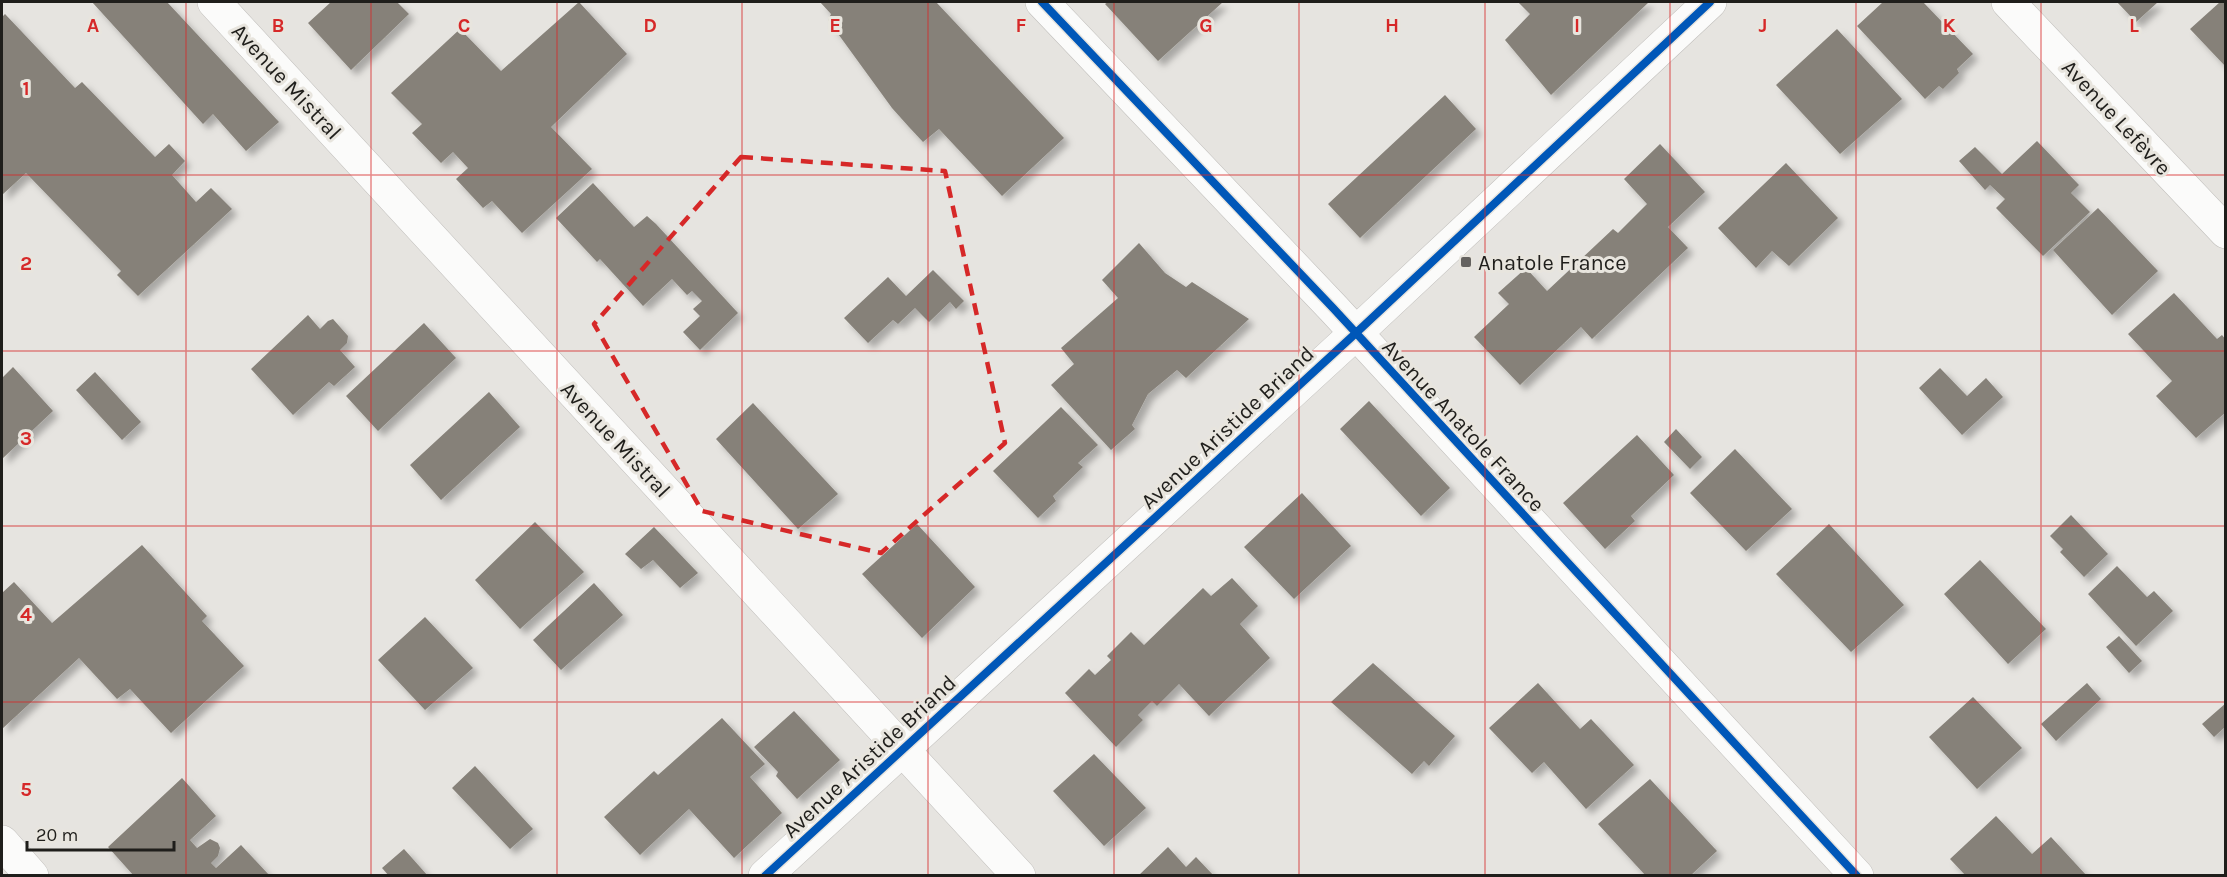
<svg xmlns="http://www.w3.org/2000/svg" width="2227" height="877" font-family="Karla,sans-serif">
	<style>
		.building { fill: #868179; filter: url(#shadow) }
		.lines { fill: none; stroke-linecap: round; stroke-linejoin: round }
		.street-casing { stroke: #c1bfbc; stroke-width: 34 }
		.secondary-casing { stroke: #c1bfbc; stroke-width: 34 }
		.street { stroke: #fbfbfa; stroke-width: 33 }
		.secondary { stroke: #fbfbfa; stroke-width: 33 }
		.cycleway-casing { stroke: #e8e5de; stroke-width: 11 }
		.cycleway { stroke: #0057b8; stroke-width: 8 }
		.marked { fill: none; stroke: #d62828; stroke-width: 4.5; stroke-dasharray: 12 8; stroke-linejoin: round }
		.grid { fill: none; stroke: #d62828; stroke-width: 1.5; stroke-opacity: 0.55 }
		.poi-dot { fill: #656360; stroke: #e8e5de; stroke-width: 2 }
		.labels { text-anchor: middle; stroke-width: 6; stroke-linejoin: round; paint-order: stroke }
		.street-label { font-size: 22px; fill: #1f1e1b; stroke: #e8e5de }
		.poi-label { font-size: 22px; fill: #1f1e1b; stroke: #e8e5de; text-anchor: start }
		.grid-label { font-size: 20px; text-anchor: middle; font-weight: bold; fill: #d62828; stroke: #e8e5de; stroke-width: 6; stroke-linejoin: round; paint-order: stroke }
	</style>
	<defs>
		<filter id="shadow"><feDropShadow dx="5.5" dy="5.5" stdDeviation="3" flood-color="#0004"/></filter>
	</defs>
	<rect width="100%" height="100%" fill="#e6e4e0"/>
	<path class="building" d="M92 2H167L279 122 246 151 213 114 203 124Z
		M331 2H397L409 14 351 70 308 23Z
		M579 2 627 54 551 127 592 169 522 233 492 201 483 208 456 179 468 168 453 152 441 163 412 133 422 124 391 93 460 29 501 71Z
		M820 2H936L1064 138 1002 196 939 129 923 142 909 127 892 108 828 20 831 14Z
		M1108 2H1223L1158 61 1105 4Z
		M1518 2H1649L1551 95 1505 40 1530 14Z
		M1883 2H1923L1973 54 1957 69 1959 73 1943 89 1939 86 1925 99 1857 26Z
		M2117 2H2158L2136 22Z
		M2220 2H2226V67L2190 29Z
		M5 14 75 88 82 82 155 157 169 144 185 161 172 175 196 202 211 188 232 209 138 296 117 275 121 271 26 173 2 195V17Z
		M1837 29 1902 99 1840 154 1776 85Z
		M1445 95 1476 129 1360 238 1328 204Z
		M2037 141 2079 185 2071 193 2090 212 2043 256 1996 208 2005 199 1990 185 1985 190 1959 161 1975 147 2002 174Z
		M1660 144 1705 192 1668 227 1688 248 1592 339 1581 327 1520 385 1474 337 1509 304 1498 293 1526 268 1547 291 1613 229 1618 233 1647 204 1624 179Z
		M1786 163 1838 218 1789 266 1772 251 1756 268 1718 228Z
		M593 183 634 227 647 216 656 224 738 313 700 350 683 332 700 316 693 309 702 301 692 291 687 295 672 279 643 306 600 259 597 262 556 218Z
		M2098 208 2158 271 2112 315 2053 250Z
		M1139 243 1165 273 1186 287 1192 282 1249 319 1186 378 1177 370 1148 394 1132 425 1135 429 1111 450 1051 385 1074 364 1061 348 1118 298 1102 280Z
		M933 270 964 301 956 309 950 302 929 322 915 308 898 324 893 320 868 343 844 318 888 277 906 296Z
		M2174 293 2217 339 2222 335 2226 340V412L2196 438 2156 396 2172 381 2128 334Z
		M308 315 320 329 328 321 333 319 348 336 347 343 340 350 355 367 334 386 329 382 293 415 251 369Z
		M424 323 456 358 378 431 346 396Z
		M13 367 53 411 2 459V378Z
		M1940 368 1967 396 1986 378 2003 397 1962 435 1919 388Z
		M95 372 141 422 122 440 76 390Z
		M489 392 520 427 441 500 410 465Z
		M1369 401 1450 488 1421 516 1340 429Z
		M753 403 838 494 798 529 716 439Z
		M1061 407 1098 445 1078 463 1083 467 1053 496 1056 501 1038 518 993 471Z
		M1676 429 1702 457 1690 469 1664 442Z
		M1637 435 1674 475 1631 516 1635 521 1605 549 1563 503Z
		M1735 449 1792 509 1746 551 1690 493Z
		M1302 493 1351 546 1294 599 1244 547Z
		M2071 515 2108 554 2084 577 2060 552 2063 549 2050 536Z
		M535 522 584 572 520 629 475 580Z
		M917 524 975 587 922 638 862 574Z
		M1829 524 1904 605 1851 652 1776 574Z
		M654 527 698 573 680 588 653 560 641 569 625 554Z
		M142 545 207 616 202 621 244 666 171 733 130 689 117 699 79 658 2 729V593L14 582 52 623Z
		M1980 560 2046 629 2008 664 1944 594Z
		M2117 566 2147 597 2154 591 2173 611 2136 646 2088 594Z
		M1232 578 1258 606 1240 624 1270 658 1209 716 1179 684 1157 706 1152 701 1138 715 1143 720 1116 747 1065 693 1089 669 1095 675 1111 660 1107 656 1131 632 1144 645 1203 588 1211 596Z
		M594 583 623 615 561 670 533 640Z
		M425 617 473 668 425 710 378 660Z
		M2119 636 2142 661 2129 673 2106 647Z
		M1373 663 1455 736 1429 766 1424 761 1412 774 1331 702Z
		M1538 683 1580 729 1591 719 1634 765 1586 809 1544 762 1532 773 1489 728Z
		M2087 683 2101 699 2056 741 2041 724Z
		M1973 697 2022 748 1977 789 1929 737Z
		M2226 703V726L2214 737 2202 724Z
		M794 711 840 760 797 799 776 776 778 772 754 747Z
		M722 718 765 764 750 777 782 813 734 858 689 809 640 855 604 817 654 771 658 775Z
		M1094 754 1146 808 1104 846 1053 791Z
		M475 766 533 829 510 849 452 788Z
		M182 778 216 816 190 840 197 848 210 839 218 843 220 848 218 856 211 863 216 868 241 845 270 876H134L108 847Z
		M1650 779 1717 851 1690 876H1646L1598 824Z
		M1996 816 2032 854 2051 837 2087 876H1966L1950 859Z
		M1168 847 1186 867 1196 857 1214 876H1138Z
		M404 849 428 876H389L382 868Z"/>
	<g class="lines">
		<g class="street-casing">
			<path id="street" d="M214 2 1019 876
				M1042 2 1333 308 1857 876
				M2008 2 2226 232
				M2 842 32 876"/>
		</g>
		<g class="secondary-casing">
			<path id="secondary" d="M765 876 1356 333 1710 2"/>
		</g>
		<use href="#street" class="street"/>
		<use href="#secondary" class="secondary"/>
		<g class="cycleway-casing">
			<path id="cycleway" d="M1042 2 1333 308 1857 876
				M765 876 1356 333 1710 2"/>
		</g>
		<use href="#cycleway" class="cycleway"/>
	</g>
	<path class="marked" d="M741 157 945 171 1005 443 881 553 702 511 594 324Z"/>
	<path class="grid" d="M186 2V876M371 2V876M557 2V876M742 2V876M928 2V876M1114 2V876M1299 2V876M1485 2V876M1670 2V876M1856 2V876M2041 2V876M2 175H2226M2 351H2226M2 526H2226M2 702H2226"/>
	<rect class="poi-dot" x="1460" y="256" width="12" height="12" rx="3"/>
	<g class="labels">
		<g class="street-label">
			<text transform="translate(287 81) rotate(47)" y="8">Avenue Mistral</text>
			<text transform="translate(2117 117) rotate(47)" y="8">Avenue Lefèvre</text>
			<text transform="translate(1464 425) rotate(47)" y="8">Avenue Anatole France</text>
			<text transform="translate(1227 427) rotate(-43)" y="8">Avenue Aristide Briand</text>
			<text transform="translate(616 439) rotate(47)" y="8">Avenue Mistral</text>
			<text transform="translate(869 756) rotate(-43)" y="8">Avenue Aristide Briand</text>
		</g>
		<g class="poi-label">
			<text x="1478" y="270">Anatole France</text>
		</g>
	</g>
	<g class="grid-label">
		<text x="93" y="32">A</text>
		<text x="278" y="32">B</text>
		<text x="464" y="32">C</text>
		<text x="650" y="32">D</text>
		<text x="835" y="32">E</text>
		<text x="1021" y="32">F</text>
		<text x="1206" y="32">G</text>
		<text x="1392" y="32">H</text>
		<text x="1577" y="32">I</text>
		<text x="1763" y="32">J</text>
		<text x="1949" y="32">K</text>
		<text x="2134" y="32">L</text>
		<text x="26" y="95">1</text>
		<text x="26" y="270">2</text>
		<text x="26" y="445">3</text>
		<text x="26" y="621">4</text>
		<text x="26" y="796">5</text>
	</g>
	<rect width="2227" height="877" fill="none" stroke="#1f1e1b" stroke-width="6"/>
	<path d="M27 841v9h147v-9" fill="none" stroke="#1f1e1b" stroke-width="3"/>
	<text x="36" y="841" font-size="18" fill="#1f1e1b" stroke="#e8e5de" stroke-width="4.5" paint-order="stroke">20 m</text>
</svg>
